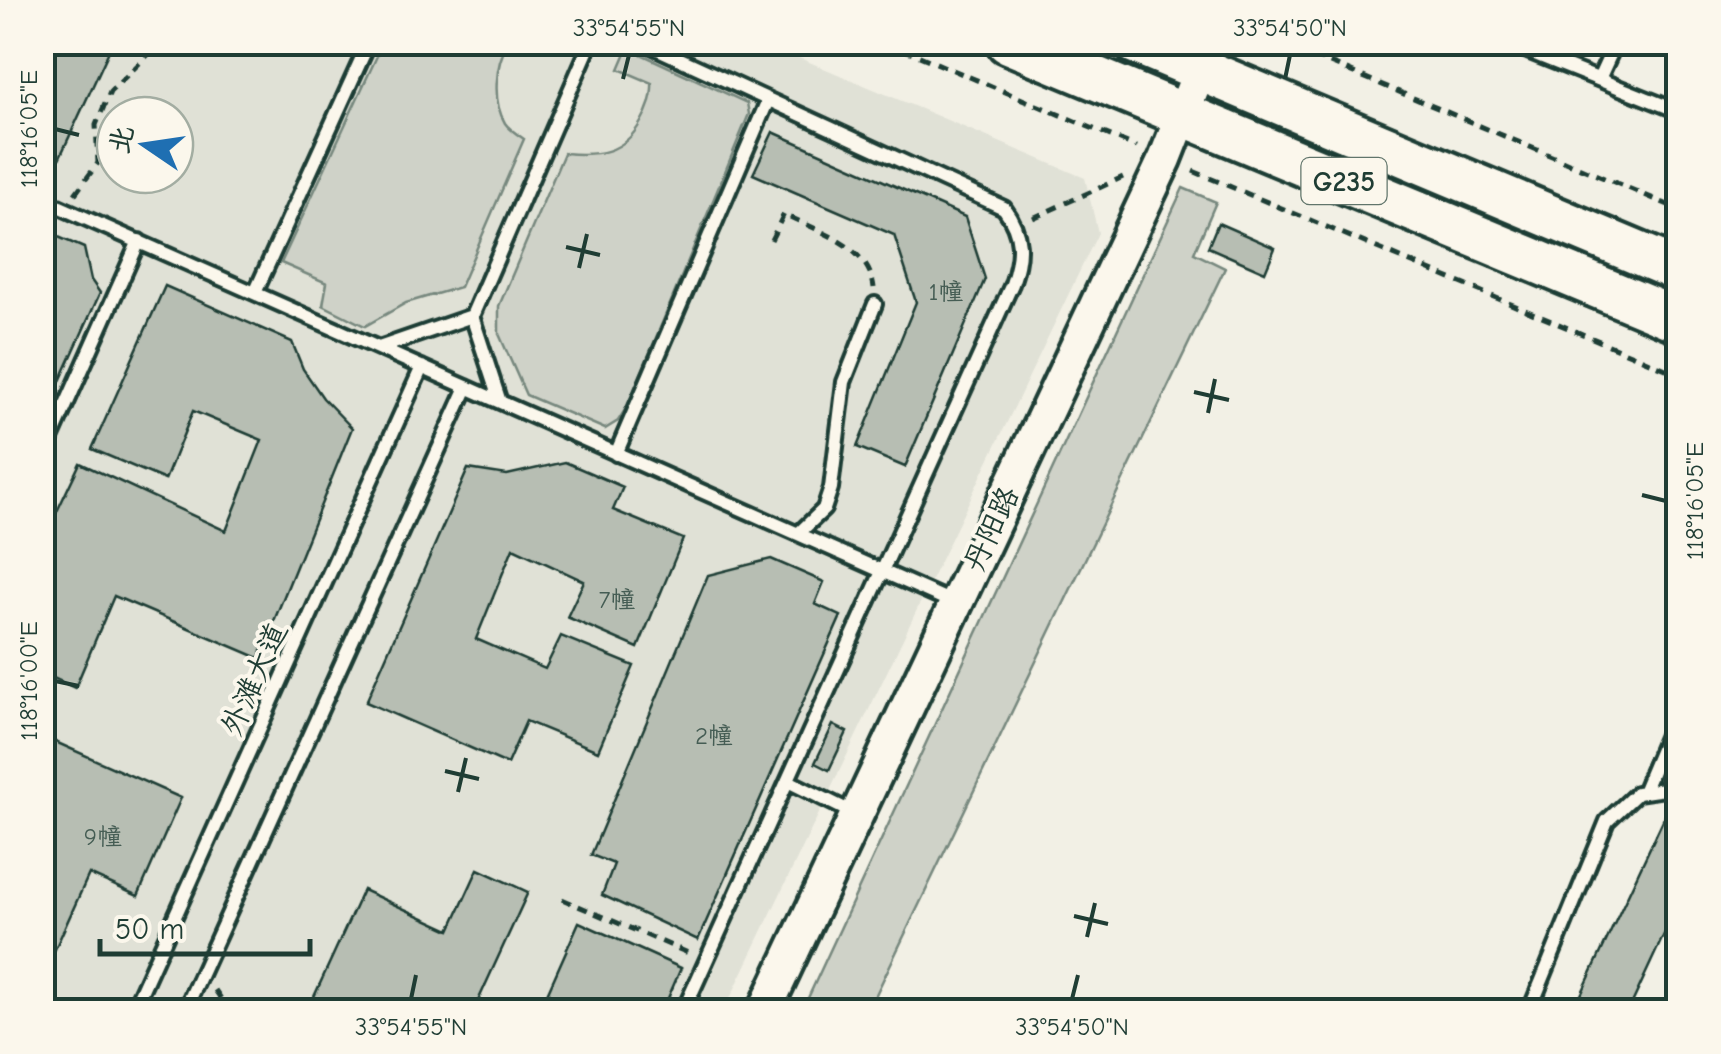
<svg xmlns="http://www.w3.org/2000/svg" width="1721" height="1054" font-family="'Comic Neue','LXGW WenKai TC',sans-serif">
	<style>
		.built { fill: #e0e1d6; fill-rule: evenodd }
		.green { fill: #cfd2c8; stroke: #77887e; stroke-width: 2.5 }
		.building { fill: #b7beb3; stroke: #1f3d34; stroke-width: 2.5 }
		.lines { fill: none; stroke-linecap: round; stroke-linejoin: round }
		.service-casing { stroke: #1f3d34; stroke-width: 20 }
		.tertiary-casing { stroke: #1f3d34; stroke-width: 40 }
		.trunk-casing { stroke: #1f3d34; stroke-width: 50 }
		.path { stroke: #1f3d34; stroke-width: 5; stroke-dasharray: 10 8; stroke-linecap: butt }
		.service { stroke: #fbf7ec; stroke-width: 12 }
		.tertiary { stroke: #fbf7ec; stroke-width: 32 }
		.trunk { stroke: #fbf7ec; stroke-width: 42 }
		.ticks { fill: none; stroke: #1f3d34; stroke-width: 4 }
		.labels { text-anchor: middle; stroke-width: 8; stroke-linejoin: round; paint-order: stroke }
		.number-label { font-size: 25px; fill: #455d54 }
		.shield { fill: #fbf7ec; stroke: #61756b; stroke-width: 2.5 }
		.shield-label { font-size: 28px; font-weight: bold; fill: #1f3d34 }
		.street-label { font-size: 30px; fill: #1f3d34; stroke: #fbf7ec }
		.neatline { fill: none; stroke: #1f3d34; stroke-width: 4 }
		.ticks-label { font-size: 25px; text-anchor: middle; fill: #1f3d34 }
	</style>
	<rect width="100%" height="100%" fill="#f2f0e5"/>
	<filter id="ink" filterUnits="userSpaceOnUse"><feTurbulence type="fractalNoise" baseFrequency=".01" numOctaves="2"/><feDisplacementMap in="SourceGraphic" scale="20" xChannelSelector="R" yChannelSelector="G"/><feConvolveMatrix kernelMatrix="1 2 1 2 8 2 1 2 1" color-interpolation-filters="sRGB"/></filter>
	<g filter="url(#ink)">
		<path class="built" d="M42 43H764L1085 178 1098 233 724 1011H43ZM115 115H175V175H115Z"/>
		<path class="green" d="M383 43H508C495 64 492 101 505 123 509 129 518 135 524 139L460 287 406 303 365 326 323 305 327 283 281 263Z
			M628 48 747 103 749 114 628 405 618 421 605 429 526 395 499 334V306L564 153C598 156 623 154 641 122 648 110 653 97 652 83L619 69Z
			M1183 188 1216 202 1194 253 1225 268 868 1011H802Z"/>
		<path class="building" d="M56 42H113L53 172 42 167V72Z
			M773 132 965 217 985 279 905 467 857 447 916 302 894 235 753 174Z
			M1218 223 1275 248 1265 272 1208 247Z
			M42 230 84 248 91 280 100 293 42 421Z
			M165 286 292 342 303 369 323 398 352 428 259 658 114 596 75 688 42 673V543L80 463 226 531 262 440 193 411 165 480 92 449Z
			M565 462 623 487 613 510 683 539 638 648 567 617 584 581 513 548 476 639 545 669 561 636 634 666 598 751 526 721 507 764 366 702 468 469 507 475Z
			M771 559 824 582 815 604 841 616 698 940 602 895 614 864 591 855 708 575Z
			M833 725 847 732 829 770 815 763Z
			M42 736 181 798 138 896 89 874 42 978Z
			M1669 807 1678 812V904L1628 1012H1573Z
			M478 869 528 892 473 1012H307L363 890 450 930Z
			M579 922 681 968 662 1012H539Z"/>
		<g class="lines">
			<g class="service-casing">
				<path id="service" d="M643 42 1004 208C1023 234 1022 255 1012 284L683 1012
					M1505 42 1678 111
					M1599 79 1616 42
					M42 199 954 603
					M255 293 369 42
					M472 316 591 42
					M379 348 472 316 500 402
					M616 454 768 100
					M42 459 139 241
					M798 534 824 509 831 488 844 382 875 304
					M788 781 857 815
					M1643 792 1678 709
					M132 1012 422 367
					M184 1012 467 387
					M1529 1012 1607 821 1637 793 1678 787"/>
			</g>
			<g class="tertiary-casing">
				<path id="tertiary" d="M764 1012 1165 159 1211 42"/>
			</g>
			<g class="trunk-casing">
				<path id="trunk" d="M1008 42 1678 320
					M1135 42 1678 270"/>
			</g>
			<path class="path" d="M886 42 1137 147
				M1280 42 1678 209
				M1193 171 1678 374
				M75 194 98 163 96 125 110 92 161 42
				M1033 218 1123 177
				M771 240 784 214C817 231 869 245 874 288
				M562 899 688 953
				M215 990 230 1012"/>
			<use href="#service" class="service"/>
			<use href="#tertiary" class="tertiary"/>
			<use href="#trunk" class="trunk"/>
		</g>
	</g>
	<path class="ticks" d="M623 79 629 55M1285 79 1290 55M55 129 79 135M566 247 600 255M579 268 587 234M1194 392 1229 400M1208 413 1215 379M1642 495 1666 501M55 681 79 686M445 771 479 779M458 792 466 758M1074 916 1108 924M1087 937 1095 903M411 999 416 975M1072 999 1078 975"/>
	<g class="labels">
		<g class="number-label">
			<text x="946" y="300">1幢</text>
			<text x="617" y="608">7幢</text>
			<text x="714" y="744">2幢</text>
			<text x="103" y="845">9幢</text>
		</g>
		<rect class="shield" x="1301.5" y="158" width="85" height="46" rx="8"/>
		<g class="shield-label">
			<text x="1344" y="191">G235</text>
		</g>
		<g class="street-label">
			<text transform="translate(991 529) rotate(-65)" y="10">丹阳路</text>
			<text transform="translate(254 679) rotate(-66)" y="10">外滩大道</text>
		</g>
	</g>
	<rect width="1721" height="1054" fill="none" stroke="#fbf7ec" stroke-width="110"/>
	<g transform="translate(145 145) rotate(283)"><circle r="48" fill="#fbf7ec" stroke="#a3ada2" stroke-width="2.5"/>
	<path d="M0-8L18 38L0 25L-18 38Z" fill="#1f6fb2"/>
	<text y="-15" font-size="28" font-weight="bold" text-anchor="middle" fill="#1f3d34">北</text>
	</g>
	<path d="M100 939v15h210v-15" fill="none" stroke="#1f3d34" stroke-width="5"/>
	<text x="115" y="939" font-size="30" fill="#1f3d34" stroke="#fbf7ec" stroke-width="8" paint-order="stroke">50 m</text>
	<rect x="55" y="55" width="1611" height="944" class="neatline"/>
	<g class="ticks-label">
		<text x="629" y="36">33°54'55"N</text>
		<text x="1290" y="36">33°54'50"N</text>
		<text transform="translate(28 129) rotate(-90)" y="9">118°16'05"E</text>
		<text transform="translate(1694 501) rotate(-90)" y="9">118°16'05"E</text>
		<text transform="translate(28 681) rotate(-90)" y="9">118°16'00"E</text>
		<text x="411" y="1035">33°54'55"N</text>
		<text x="1072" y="1035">33°54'50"N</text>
	</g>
</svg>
